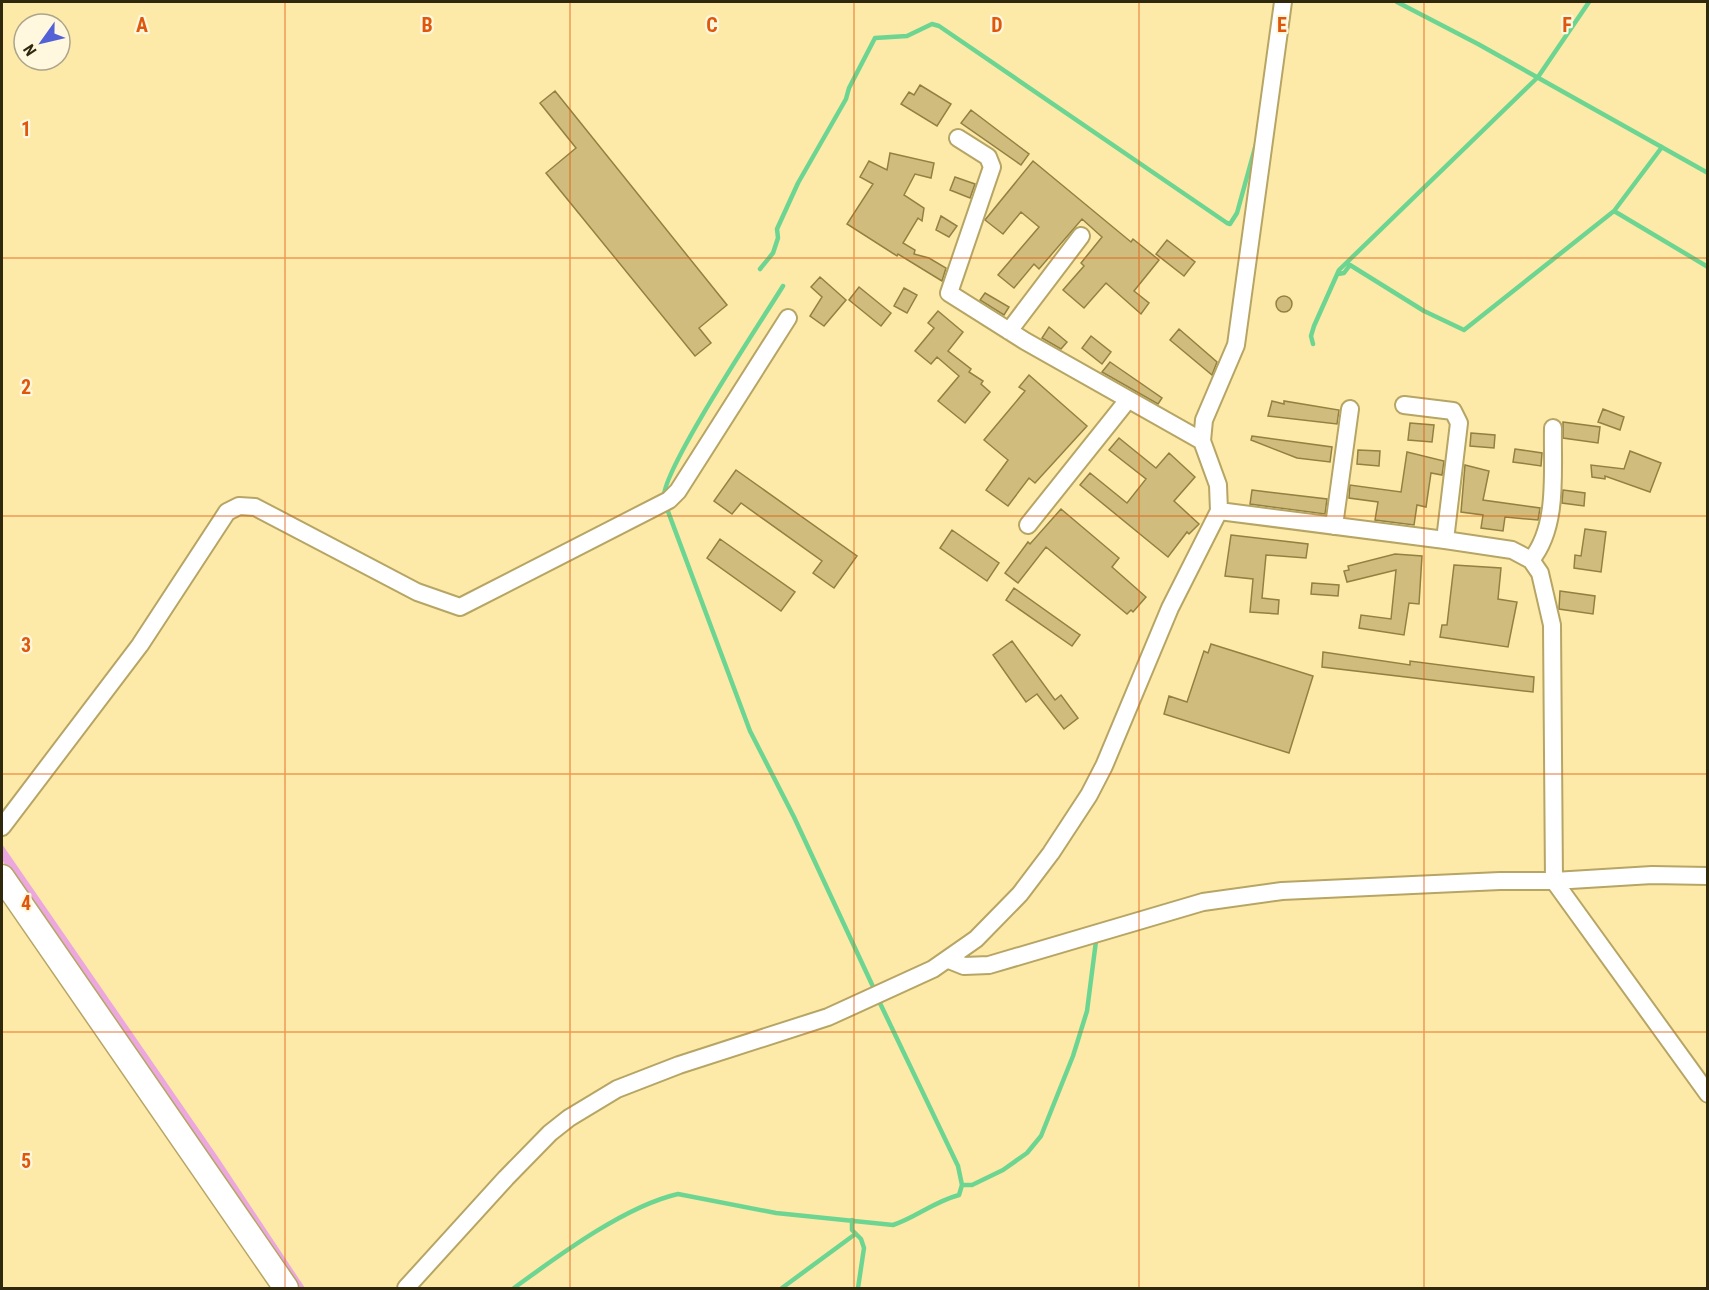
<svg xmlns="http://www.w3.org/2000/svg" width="1709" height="1290" font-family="'Roboto Condensed',sans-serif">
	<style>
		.green { fill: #eca8de }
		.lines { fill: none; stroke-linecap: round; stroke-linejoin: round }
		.stream { stroke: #6dd592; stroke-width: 4.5 }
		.building { fill: #d0bd7d; stroke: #938142; stroke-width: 1.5 }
		.street-casing { stroke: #b7a565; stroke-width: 20 }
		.secondary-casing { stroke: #b7a565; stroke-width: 27 }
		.street { stroke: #fff; stroke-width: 16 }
		.secondary { stroke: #fff; stroke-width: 24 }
		.grid { fill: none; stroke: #df570c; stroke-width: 1.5; stroke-opacity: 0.55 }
		.grid-label { font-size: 20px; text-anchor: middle; font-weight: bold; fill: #df570c; stroke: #fff8de; stroke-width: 4.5; stroke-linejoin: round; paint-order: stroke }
	</style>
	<rect width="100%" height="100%" fill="#fdeaa8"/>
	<path class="green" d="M2 844 218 1157 305 1288H295L2 860Z"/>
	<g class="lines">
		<path class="stream" d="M1397 2 1478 44 1708 173
			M1614 211 1708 267
			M760 269 773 253 778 238 777 229 798 183 846 99 849 88 875 38 907 36 932 24 939 26 1227 223 1230 224 1237 213 1256 144
			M1338 274 1344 273 1350 265 1424 311 1464 330 1614 211 1662 147
			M1313 344 1311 336 1314 326 1339 270 1538 77 1589 2
			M664 498C660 473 764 317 783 286
			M666 506 750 731 794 817 875 991
			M962 1185H972L1003 1170 1027 1153 1041 1136 1073 1056 1087 1011 1096 941
			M852 1220V1230L861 1239 864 1248 858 1288
			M514 1288C558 1256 625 1206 678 1194L776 1213 893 1225C917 1217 933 1202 959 1195L962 1185 958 1166 878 999
			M782 1288 854 1235"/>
	</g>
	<path class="building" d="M920 85 951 104 937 126 901 104 909 92 914 95Z
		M555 91 727 305 699 328 711 343 695 356 546 173 576 148 540 103Z
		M971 110 1029 154 1021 165 961 123Z
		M890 153 934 163 931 178 915 174 904 195 924 208 922 221 918 218 903 243 915 250 914 254 929 258 946 268 942 281 898 254 897 256 847 224 873 184 860 177 869 161 887 170Z
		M1033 161 1131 242 1133 239 1159 260 1134 291 1149 303 1141 314 1106 283 1084 308 1063 290 1084 266 1081 263 1102 237 1082 219 1039 269 1034 264 1014 288 998 275 1039 227 1021 212 1003 234 985 220Z
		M955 177 975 184 970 198 950 190Z
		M941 216 957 226 949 237 936 230Z
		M1167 240 1195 262 1184 276 1156 254Z
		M820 277 846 300 824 326 810 316 822 297 811 287Z
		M859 287 891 313 881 326 849 300Z
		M904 288 917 295 907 313 894 306Z
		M985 293 1009 307 1004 315 980 300Z
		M1276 304a8 8 0 1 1 16 0a8 8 0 1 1-16 0Z
		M938 311 963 332 948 351 971 369 969 372 983 381 981 384 990 392 965 423 938 401 959 376 937 357 931 364 915 351 934 328 928 323Z
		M1049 327 1067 342 1061 349 1042 338Z
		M1179 329 1217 362 1212 375 1170 340Z
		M1091 336 1111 352 1102 364 1082 348Z
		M1110 362 1162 398 1158 404 1102 372Z
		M1029 375 1087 426 1035 483 1029 478 1008 506 986 490 1008 460 984 440 1025 391 1019 387Z
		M1272 401 1284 404V401L1339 410 1337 424 1268 416Z
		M1603 409 1624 417 1620 430 1598 422Z
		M1563 422 1600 427 1598 443 1563 438Z
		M1410 423 1434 425 1432 442 1408 440Z
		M1471 433 1495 435 1494 448 1470 446Z
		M1252 436 1332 447 1330 462 1297 458 1251 440Z
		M1119 438 1156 468 1169 453 1195 477 1174 501 1199 524 1189 534 1187 532 1168 557 1080 485 1090 473 1127 503 1146 479 1109 450Z
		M1515 449 1542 453 1541 466 1513 462Z
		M1358 450 1380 451 1379 466 1357 464Z
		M1630 451 1661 463 1650 492 1605 476V479L1592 477 1591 465 1624 469Z
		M1407 452 1444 461 1442 475 1431 473 1426 507 1417 505 1414 525 1375 520 1378 502 1349 498 1350 485 1401 492Z
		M1465 465 1489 471 1483 500 1540 508 1538 520 1505 517 1503 531 1481 528 1483 515 1461 512Z
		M736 470 857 556 834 588 813 573 822 561 741 503 732 514 714 501Z
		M1252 490 1327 499 1325 514 1250 504Z
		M1563 490 1585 493 1584 506 1562 503Z
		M1061 509 1119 558 1112 567 1146 597 1133 612 1131 610 1127 614 1046 547 1018 583 1005 573 1028 542 1030 544Z
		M1585 529 1606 532 1601 572 1574 568 1575 555 1581 556Z
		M952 530 999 563 987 581 940 548Z
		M1231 535 1308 544 1306 558 1266 555 1262 598 1279 600 1278 614 1250 612 1253 579 1225 576Z
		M720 539 795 592 781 611 707 558Z
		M1395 554 1422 556 1419 604 1409 603 1404 635 1359 628 1361 615 1391 619 1396 570 1347 582 1344 571 1349 570 1348 566Z
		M1454 565 1501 568 1498 599 1517 602 1508 647 1440 637 1442 625H1447Z
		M1312 583 1339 585 1338 596 1311 594Z
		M1014 588 1080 635 1072 646 1006 600Z
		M1560 591 1595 596 1593 614 1559 609Z
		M1012 641 1055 700 1061 695 1078 718 1064 729 1037 694 1026 702 993 655Z
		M1211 644 1313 676 1289 753 1164 714 1169 696 1187 702 1204 651 1208 653Z
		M1323 652 1410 665V661L1534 677 1533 692 1322 667Z"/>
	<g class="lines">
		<g class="street-casing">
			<path id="street" d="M958 138 988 157 992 167 949 293 1025 341 1202 441
				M1009 331 1081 236
				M1404 405 1453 411 1459 423 1445 540
				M1219 511 1445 540 1512 550 1531 560 1540 573 1552 625 1554 881 1708 1094
				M1028 525 1127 401
				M1334 526 1350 409
				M1531 560C1559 526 1552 470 1553 428
				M2 827 140 645 227 512 239 506 255 507 417 592 460 607 669 500 678 491 788 318
				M949 960 964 966 989 965 1203 902 1282 891 1500 881H1554L1652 875 1708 876
				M406 1288 506 1178 550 1133 569 1118 617 1089 679 1065 828 1017 933 969 976 939 1020 894 1051 853 1089 795 1104 766 1170 608 1219 511 1218 485 1202 441 1204 420 1236 345 1283 2"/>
		</g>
		<g class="secondary-casing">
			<path id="secondary" d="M2 877 286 1288"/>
		</g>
		<use href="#street" class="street"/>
		<use href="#secondary" class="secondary"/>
	</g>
	<path class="grid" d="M285 2V1288M570 2V1288M854 2V1288M1139 2V1288M1424 2V1288M2 258H1708M2 516H1708M2 774H1708M2 1032H1708"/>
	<g class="grid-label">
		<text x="142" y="32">A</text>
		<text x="427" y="32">B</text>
		<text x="712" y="32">C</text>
		<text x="997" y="32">D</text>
		<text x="1282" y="32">E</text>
		<text x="1567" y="32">F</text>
		<text x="26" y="136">1</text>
		<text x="26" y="394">2</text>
		<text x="26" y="652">3</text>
		<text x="26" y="910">4</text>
		<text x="26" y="1168">5</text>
	</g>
	<rect width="1709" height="1290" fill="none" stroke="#2f280d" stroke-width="6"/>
	<g transform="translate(42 42) rotate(236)"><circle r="28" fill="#fff8de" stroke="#aca58a" stroke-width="1.5"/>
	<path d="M0-4.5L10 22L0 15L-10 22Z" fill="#5361d7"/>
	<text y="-9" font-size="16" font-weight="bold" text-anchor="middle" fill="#2f280d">N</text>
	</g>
</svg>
